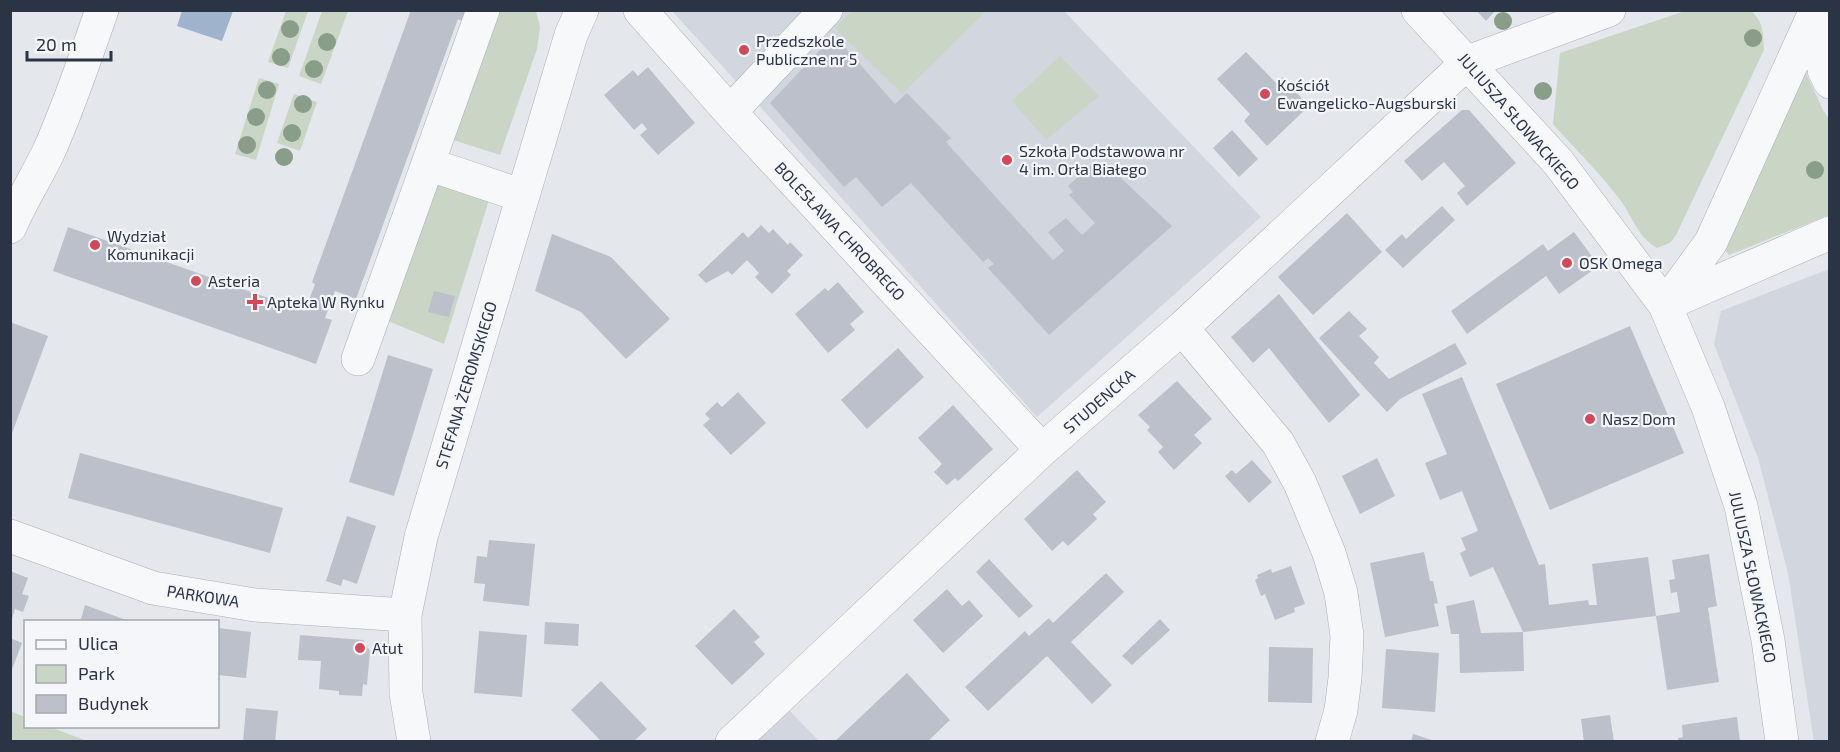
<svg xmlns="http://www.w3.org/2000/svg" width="1840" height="752" font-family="'Exo 2',sans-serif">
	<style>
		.built { fill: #d2d6de }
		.green { fill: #c9d6c5 }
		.water { fill: #9fb4cc }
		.building { fill: #bbc0ca }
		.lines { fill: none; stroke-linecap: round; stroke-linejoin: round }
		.minor-casing { stroke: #a9aeb7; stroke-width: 34 }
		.minor { stroke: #f7f8fa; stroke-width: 33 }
		.tree { fill: #899d89 }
		.poi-dot { fill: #d1495b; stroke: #f4f6f9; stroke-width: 2 }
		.labels { text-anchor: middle; stroke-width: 4.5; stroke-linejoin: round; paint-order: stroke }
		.poi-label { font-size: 16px; fill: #2b3445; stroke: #f4f6f9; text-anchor: start }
		.street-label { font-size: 16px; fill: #2b3445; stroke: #f4f6f9 }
	</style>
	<rect width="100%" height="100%" fill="#e4e7ec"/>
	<path class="built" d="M672 11H817L744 90Z
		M842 11H1064L1261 217 1037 417 756 102Z
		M1829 269 1830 741 1814 742 1788 573 1758 458 1714 344 1721 311Z
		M785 706 819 741 748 742Z"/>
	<path class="green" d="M1688 10 1751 11C1764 22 1763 34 1764 50L1676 235 1670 243 1657 248C1638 237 1633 218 1621 201 1601 174 1575 149 1553 124L1560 53Z
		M286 11H308L288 68 268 62Z
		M322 11H348L321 84 299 76Z
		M494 11H536L540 27 537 49 500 155 450 139Z
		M852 11V10L986 11 902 94 835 28Z
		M1060 56 1099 96 1046 140 1012 101Z
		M1806 73 1823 110 1829 119V215L1729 255 1722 247Z
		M259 78 279 84 256 160 235 154Z
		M294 94 317 102 300 151 277 143Z
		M434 174 490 197 444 344 383 319Z
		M10 711 25 717 26 726 50 727 87 741H11Z"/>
	<path class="water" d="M182 11V10L233 11 222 41 177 26Z"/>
	<path class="building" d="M411 10H471L466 23 458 19 356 299 335 291 325 318 332 320 316 364 53 271 68 227 305 311 315 284 312 282Z
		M1476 10H1496L1486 21Z
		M834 35 895 104 907 93 951 138 946 142 1053 260 1064 251 1048 232 1066 218 1082 235 1095 223 1069 195 1073 192 1068 186 1095 162 1099 167 1105 163 1172 226 1049 335 988 268 994 264 988 258 983 262 911 183 882 207 856 177 844 187 770 103Z
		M1246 52 1276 83 1282 77 1309 106 1267 146 1244 121 1250 114 1217 79Z
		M648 67 695 123 658 155 640 135 647 129 642 123 634 130 604 95 633 70 638 76Z
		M1462 110H1469L1516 163 1467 206 1457 193 1465 186 1444 162 1422 181 1404 161Z
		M1232 130 1258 159 1239 177 1213 148Z
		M1442 206 1455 220 1403 268 1385 250 1402 234 1406 239Z
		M1347 213 1382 252 1313 315 1278 277Z
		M761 225 769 233 773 229 788 245 790 242 803 255 787 271 791 275 772 294 755 277 759 273 747 260 732 275 728 271 706 283 698 275 743 232 748 238Z
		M1574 232 1599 266 1559 294 1546 276 1467 334 1451 311 1543 244 1548 251Z
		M552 234 611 257 670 319 626 359 581 312 535 291Z
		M838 282 864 312 850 324 855 330 828 353 795 314 825 288 828 291Z
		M434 291 455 296 449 317 428 312Z
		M1279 294 1360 395 1329 423 1269 348 1253 363 1231 337Z
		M1349 311 1367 329 1359 336 1379 357 1374 363 1389 379 1455 343 1467 364 1400 399 1387 412 1319 338Z
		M10 322 48 336 11 436H10Z
		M1630 326 1684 453 1550 510 1496 384Z
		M898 348 924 377 867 429 841 400Z
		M388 355 433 369 394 496 349 482Z
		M1462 377 1539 565 1545 564 1549 605 1588 600 1589 605H1597L1592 564 1648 557 1656 616 1680 612 1677 592 1671 593 1669 580 1675 579 1672 560 1709 554 1717 606 1708 608 1719 682 1667 690 1656 616 1523 632 1493 567 1470 577 1460 553 1466 550 1461 538 1478 531 1462 491 1440 500 1425 463 1447 454 1422 394Z
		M1177 381 1212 419 1194 435 1202 443 1174 470 1158 452 1163 447 1147 430 1150 427 1138 415Z
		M738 392 766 423 731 455 703 425 710 419 705 414 717 402 722 407Z
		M953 405 993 449 958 481 955 478 947 485 934 472 942 464 918 438Z
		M80 453 283 508 270 553 68 498Z
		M1377 458 1395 496 1360 514 1342 476Z
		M1252 460 1272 482 1249 503 1225 476 1232 470 1236 474Z
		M1077 470 1106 502 1093 514 1097 519 1068 546 1063 541 1052 551 1024 519Z
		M347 516 376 526 357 584 343 579 341 586 326 581Z
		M489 540 535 544 529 606 483 601 485 584 474 583 477 556 487 557Z
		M1424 552 1430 581H1433L1438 603 1434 604 1439 626 1385 637 1370 563Z
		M989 559 1033 606 1019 618 976 572Z
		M1291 566 1305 604 1294 608 1295 612 1275 620 1265 594 1261 596 1255 580 1258 578 1257 575 1271 569 1272 573Z
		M10 571 28 578 22 594 29 596 23 612 15 609 11 622Z
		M1106 573 1124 592 1071 642 1112 685 1092 704 1047 656 988 711 965 687 1025 631 1029 636 1049 618 1053 623Z
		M947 589 962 606 969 600 983 616 943 653 913 620Z
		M1474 600 1481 633 1523 632 1524 671 1460 673 1459 634H1451L1446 606Z
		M85 605 126 620 125 622H80Z
		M734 609 760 637 754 642 765 654 732 685 695 646Z
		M1160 619 1170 630 1132 665 1122 656Z
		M545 622 579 624 578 646 544 644Z
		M218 628 251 632 246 678 218 675Z
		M479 631 527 635 522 697 474 693Z
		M300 635 363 640 370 651 367 685 363 684 362 696 339 695V691L319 689 321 661 298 660Z
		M10 638 22 643 11 672H10Z
		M1269 647 1313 648 1312 703 1268 702Z
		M1386 649 1439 653 1435 712 1382 708Z
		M907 673 950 720 927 742H834Z
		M601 681 647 729 633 742H602L571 710Z
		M246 708 278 711 275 742H243Z
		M1610 715 1614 742H1584L1581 719Z
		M1737 717 1740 742H1678V738L1683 737 1682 725Z
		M1413 734 1435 741V742H1411Z"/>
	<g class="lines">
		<g class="minor-casing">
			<path id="minor" d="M640 10 730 112 1042 450
				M1418 10 1558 162 1665 305 1708 407 1741 506 1768 640 1782 742
				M1815 10 1824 70 1830 82
				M730 112 826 10
				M428 164 523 196
				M10 227C21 201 36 178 48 153 69 107 85 58 102 10
				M1666 304 1830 233
				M1665 305 1711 242 1815 12
				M1182 328 1278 443 1300 483 1329 553 1341 593 1347 636 1345 678 1341 710 1332 742
				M358 359 483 10
				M10 536 153 588 255 605 405 615
				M414 742 406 693 405 615 421 537 571 35 582 10
				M732 742 1042 450 1182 328 1468 62 1609 10"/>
		</g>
		<use href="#minor" class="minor"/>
	</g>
	<g class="tree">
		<circle cx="1503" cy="21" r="9"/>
		<circle cx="290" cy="29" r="9"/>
		<circle cx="1753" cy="38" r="9"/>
		<circle cx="327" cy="42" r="9"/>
		<circle cx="281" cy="57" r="9"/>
		<circle cx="314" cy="69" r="9"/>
		<circle cx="267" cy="90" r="9"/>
		<circle cx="1543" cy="91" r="9"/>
		<circle cx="303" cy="104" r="9"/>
		<circle cx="256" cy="117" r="9"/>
		<circle cx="292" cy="133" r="9"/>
		<circle cx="247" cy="145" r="9"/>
		<circle cx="284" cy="157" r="9"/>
		<circle cx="1815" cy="170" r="9"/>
	</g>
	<g class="poi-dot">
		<circle cx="744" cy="50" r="6"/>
		<circle cx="1265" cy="94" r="6"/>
		<circle cx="1007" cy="160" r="6"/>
		<circle cx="95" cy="245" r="6"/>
		<circle cx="1567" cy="263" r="6"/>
		<circle cx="196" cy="281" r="6"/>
		<path d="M252 293h6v6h6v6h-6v6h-6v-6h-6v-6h6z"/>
		<circle cx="1590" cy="419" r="6"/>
		<circle cx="360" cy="648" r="6"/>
	</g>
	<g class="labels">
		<g class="poi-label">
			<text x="756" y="47">Przedszkole<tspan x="756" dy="18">Publiczne nr 5</tspan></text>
			<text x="1277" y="91">Kościół<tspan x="1277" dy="18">Ewangelicko-Augsburski</tspan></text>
			<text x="1019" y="157">Szkoła Podstawowa nr<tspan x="1019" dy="18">4 im. Orła Białego</tspan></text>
			<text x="107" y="242">Wydział<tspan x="107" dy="18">Komunikacji</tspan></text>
			<text x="1579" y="269">OSK Omega</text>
			<text x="208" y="287">Asteria</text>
			<text x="267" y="308">Apteka W Rynku</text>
			<text x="1602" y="425">Nasz Dom</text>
			<text x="372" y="654">Atut</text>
		</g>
		<g class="street-label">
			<text transform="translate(1519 121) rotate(49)" y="6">JULIUSZA SŁOWACKIEGO</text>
			<text transform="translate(840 231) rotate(47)" y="6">BOLESŁAWA CHROBREGO</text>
			<text transform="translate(466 385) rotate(-73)" y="6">STEFANA ŻEROMSKIEGO</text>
			<text transform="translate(1099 401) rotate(-41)" y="6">STUDENCKA</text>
			<text transform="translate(1753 577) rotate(78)" y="6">JULIUSZA SŁOWACKIEGO</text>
			<text transform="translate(203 596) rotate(9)" y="6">PARKOWA</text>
		</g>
	</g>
	<rect width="1840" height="752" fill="none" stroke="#2b3445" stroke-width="24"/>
	<rect x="24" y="620" width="195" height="108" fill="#f4f6f9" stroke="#a4a8b1" stroke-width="1.5"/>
	<rect x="36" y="640" width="30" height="9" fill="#f7f8fa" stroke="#a4a8b1" stroke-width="1.5"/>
	<text x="78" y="650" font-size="18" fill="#2b3445">Ulica</text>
	<rect x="36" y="665" width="30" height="18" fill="#c9d6c5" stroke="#a4a8b1" stroke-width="1.5"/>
	<text x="78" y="680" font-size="18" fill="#2b3445">Park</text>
	<rect x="36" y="695" width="30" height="18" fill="#bbc0ca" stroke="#a4a8b1" stroke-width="1.5"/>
	<text x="78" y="710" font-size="18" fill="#2b3445">Budynek</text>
	<path d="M27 51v9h84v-9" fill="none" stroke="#2b3445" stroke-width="3"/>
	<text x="36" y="51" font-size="18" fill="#2b3445" stroke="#f4f6f9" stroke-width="4.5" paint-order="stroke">20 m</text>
</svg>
